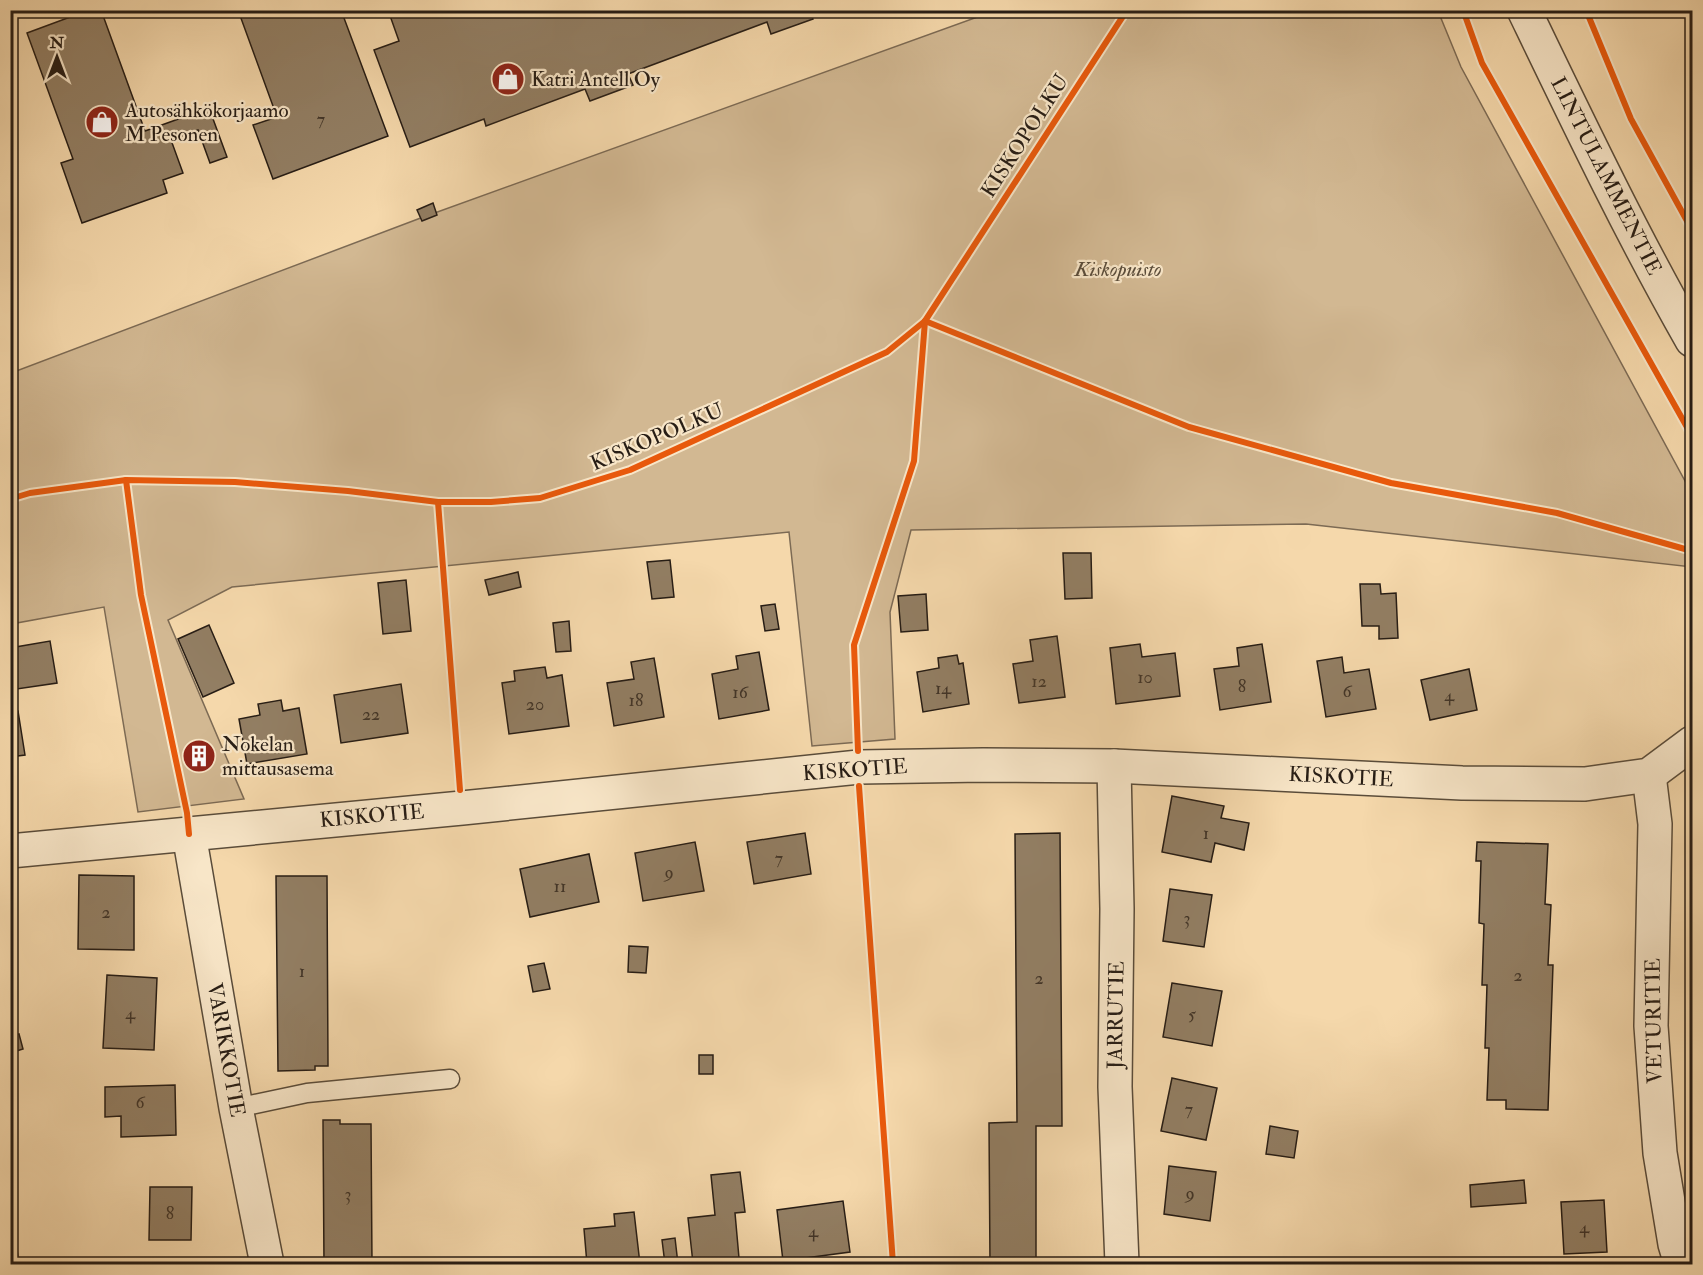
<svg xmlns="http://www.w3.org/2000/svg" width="1703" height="1275" font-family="'IM FELL Double Pica',serif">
  <rect width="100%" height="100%" fill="#f5d8ab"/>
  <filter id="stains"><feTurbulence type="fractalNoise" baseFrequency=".00333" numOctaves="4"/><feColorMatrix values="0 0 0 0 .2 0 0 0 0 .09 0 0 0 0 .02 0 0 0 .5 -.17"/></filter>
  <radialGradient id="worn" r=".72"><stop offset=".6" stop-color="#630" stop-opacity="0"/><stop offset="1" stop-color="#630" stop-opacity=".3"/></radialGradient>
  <!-- green -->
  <g fill="#d2b892" stroke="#7c6a54" stroke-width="1.5">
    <path d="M994,11h444l23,56 231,427v73l-386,-43 -395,6 -21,82 5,127 -83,7 -23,-214 -557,55 -64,33 76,179 -106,13 -34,-205 -93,17v-251l407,-154z"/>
    <path d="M11,1226l7,38h-7z"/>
  </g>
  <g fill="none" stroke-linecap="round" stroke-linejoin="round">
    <!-- stream -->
    <path stroke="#796750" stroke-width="9" d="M10,1235l6,29"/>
  </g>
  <!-- building -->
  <g fill="#927e63" stroke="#271d15" stroke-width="1.5">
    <path d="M89,10h12l44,121 64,-23 18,49 -17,6 -12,-33 -27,10 12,33 -20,7 4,13 -85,30 -21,-60 12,-4 -46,-126z"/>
    <path d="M238,10h103l47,126 -115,43 -20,-54 24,-8z"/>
    <path d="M388,10h422l3,9 -42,15 -4,-12 -139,52 5,11 -43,16 -5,-12 -99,37 -2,-7 -74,28 -36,-97 25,-9z"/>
    <path d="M433,203l4,12 -15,6 -5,-11z"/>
    <path d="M1063,553h28l1,45 -27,1z"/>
    <path d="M670,560l4,37 -22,2 -5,-37z"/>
    <path d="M518,572l3,15 -32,8 -4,-15z"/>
    <path d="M406,580l5,51 -28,3 -5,-51z"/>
    <path d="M1360,584h20l1,10 15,-1 2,45 -19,1v-13h-17z"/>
    <path d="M926,594l2,36 -27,2 -3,-36z"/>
    <path d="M775,604l4,25 -14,2 -4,-25z"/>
    <path d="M569,621l2,30 -15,1 -3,-29z"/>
    <path d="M209,625l25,58 -31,14 -25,-58z"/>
    <path d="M1057,636l8,61 -46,6 -6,-39 20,-3 -3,-21z"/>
    <path d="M50,641l7,42 -47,7v-42z"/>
    <path d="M1140,644l2,13 33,-4 5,43 -64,8 -6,-56z"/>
    <path d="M1262,644l9,58 -51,8 -6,-41 25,-3 -2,-18z"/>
    <path d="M759,652l10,58 -50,9 -7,-45 26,-5 -2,-13z"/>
    <path d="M957,655l2,9 4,-1 6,41 -46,8 -6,-40 22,-4 -1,-10z"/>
    <path d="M1342,657l2,16 25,-4 7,40 -50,8 -9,-56z"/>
    <path d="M654,658l10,59 -50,9 -7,-43 27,-4 -3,-17z"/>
    <path d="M545,667l2,11 15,-3 7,51 -60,8 -7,-51 13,-2 -1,-10z"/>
    <path d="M1469,669l8,41 -47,10 -9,-40z"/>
    <path d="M401,684l7,49 -67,10 -7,-48z"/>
    <path d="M281,700l2,11 16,-3 8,46 -60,10 -8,-45 21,-4 -2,-11z"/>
    <path d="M18,711l7,44 -15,2v-45z"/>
    <path d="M202,750l2,11 -8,1 -2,-11z"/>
    <path d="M1172,796l52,10 -3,12 28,5 -5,27 -29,-7 -4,19 -49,-10z"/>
    <path d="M805,833l6,41 -57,10 -7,-42z"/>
    <path d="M1060,833l2,293h-26v138h-46l-1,-141 28,-1 -2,-288z"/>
    <path d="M695,842l9,49 -61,10 -8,-48z"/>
    <path d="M1477,842l71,2 -3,60 6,1 -3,60h5l-5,145 -42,-1v-9h-19l2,-52h-4l2,-63h-5l2,-61 -5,-1 2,-62h-5z"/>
    <path d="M589,854l10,48 -69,15 -10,-48z"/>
    <path d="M79,875l55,1v74l-56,-1z"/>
    <path d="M276,876h51l1,190h-13v4l-37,1z"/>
    <path d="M1170,889l42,6 -8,52 -41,-6z"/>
    <path d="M629,946l19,1 -2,26 -18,-1z"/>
    <path d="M544,963l6,26 -17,3 -5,-26z"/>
    <path d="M107,975l50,3 -3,72 -51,-2z"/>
    <path d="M1172,983l50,8 -10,55 -49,-9z"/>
    <path d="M19,1034l4,15 -13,4v-17z"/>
    <rect x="699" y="1055" width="14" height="19"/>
    <path d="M1172,1078l45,10 -11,52 -45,-9z"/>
    <path d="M175,1085l1,50 -55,2v-21l-16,1v-30z"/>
    <path d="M323,1120h17v4h31l1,140h-48z"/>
    <path d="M1270,1126l28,5 -4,27 -28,-4z"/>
    <path d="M1169,1166l47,6 -6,49 -46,-7z"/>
    <path d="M740,1172l5,40 -10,1 4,45 -46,5 -5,-45 27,-3 -4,-40z"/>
    <path d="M1524,1180l2,23 -55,4 -1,-22z"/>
    <path d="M150,1187h42l-1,53h-42z"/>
    <path d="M1604,1200l3,52 -43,2 -3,-52z"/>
    <path d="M843,1201l7,51 -67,9 -6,-51z"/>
    <path d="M634,1212l6,52h-53l-3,-35 31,-3 -1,-12z"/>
    <path d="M675,1238l3,26h-13l-3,-24z"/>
  </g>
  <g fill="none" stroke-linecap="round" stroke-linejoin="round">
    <!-- service casing -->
    <g stroke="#5a4c3a" stroke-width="21">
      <path id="service" d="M236,1108l71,-15 143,-14"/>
    </g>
    <!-- minor casing -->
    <g stroke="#5a4c3a" stroke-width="36">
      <g id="minor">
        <path d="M1114,766l3,143 -2,178 7,177"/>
        <path d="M1649,775l6,49 -4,202 9,127 15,91 6,20"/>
        <path d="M189,834l47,274 31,156"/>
        <path d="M10,851l452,-43 397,-41 124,-2 131,1 348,17 123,1 64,-9 43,-32"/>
      </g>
    </g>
    <!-- tertiary casing -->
    <g stroke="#5a4c3a" stroke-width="36">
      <path id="tertiary" d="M1524,10c54,112 107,223 168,330"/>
    </g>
    <!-- service -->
    <use href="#service" stroke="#f8e6c8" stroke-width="18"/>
    <!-- minor -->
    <use href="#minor" stroke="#f8e6c8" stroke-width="33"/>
    <!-- tertiary -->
    <use href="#tertiary" stroke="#f8e6c8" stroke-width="33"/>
    <!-- cycleway casing -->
    <g stroke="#f8e6c8" stroke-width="10">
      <g id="cycleway">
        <path d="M1463,10l19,53 210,373"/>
        <path d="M1586,10l45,109 61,111"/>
        <path d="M925,321l264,106 202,56 166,30 135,38"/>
        <path d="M126,480l15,115 46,218 2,21"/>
        <path d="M10,499l20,-6 96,-13 109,2 113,9 90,11h53l49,-4 90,-28 257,-118 38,-31 202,-311"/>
        <path d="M438,502l22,288"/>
        <path d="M858,751l-4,-106 60,-184 11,-140"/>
        <path d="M859,786l34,478"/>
      </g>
    </g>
    <!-- cycleway -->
    <use href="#cycleway" stroke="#e8590c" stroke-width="6"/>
  </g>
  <!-- icons -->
  <defs>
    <g id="shop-disc" transform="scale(1.725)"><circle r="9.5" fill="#8f2418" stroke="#f8e6c8"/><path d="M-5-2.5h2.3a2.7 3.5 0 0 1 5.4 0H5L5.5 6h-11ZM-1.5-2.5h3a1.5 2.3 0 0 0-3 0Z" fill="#fff"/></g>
    <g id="building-disc" transform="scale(1.725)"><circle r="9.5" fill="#8f2418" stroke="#f8e6c8"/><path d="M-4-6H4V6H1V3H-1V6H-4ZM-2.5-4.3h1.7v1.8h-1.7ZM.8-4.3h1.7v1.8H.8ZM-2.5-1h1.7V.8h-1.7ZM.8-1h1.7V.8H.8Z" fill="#fff"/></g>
  </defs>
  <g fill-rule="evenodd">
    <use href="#shop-disc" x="508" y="79"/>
    <use href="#shop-disc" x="102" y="122"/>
    <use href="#building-disc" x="199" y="756"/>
  </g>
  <g text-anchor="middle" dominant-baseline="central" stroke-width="4.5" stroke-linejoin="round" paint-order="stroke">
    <!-- number labels -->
    <g font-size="18" fill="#423528">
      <text x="321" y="119">7</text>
      <text x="1145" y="677">10</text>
      <text x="1039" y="681">12</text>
      <text x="1242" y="686">8</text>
      <text x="943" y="688">14</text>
      <text x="1347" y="691">6</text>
      <text x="740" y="692">16</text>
      <text x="1449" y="695">4</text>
      <text x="636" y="700">18</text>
      <text x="535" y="704">20</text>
      <text x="371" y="714">22</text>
      <text x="1206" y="833">1</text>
      <text x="779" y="858">7</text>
      <text x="669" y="872">9</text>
      <text x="560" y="886">11</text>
      <text x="106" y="912">2</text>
      <text x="1187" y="918">3</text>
      <text x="302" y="971">1</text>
      <text x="1518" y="975">2</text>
      <text x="1039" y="978">2</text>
      <text x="130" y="1013">4</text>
      <text x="1192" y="1014">5</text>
      <text x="140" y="1102">6</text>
      <text x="1189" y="1109">7</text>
      <text x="1190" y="1193">9</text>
      <text x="348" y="1194">3</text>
      <text x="170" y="1213">8</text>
      <text x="1584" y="1227">4</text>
      <text x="813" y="1231">4</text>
    </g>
    <!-- poi labels -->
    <g font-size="21" fill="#271d15" stroke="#f8e6c8" text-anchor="start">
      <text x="531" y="79">Katri Antell Oy</text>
      <text x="125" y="110">Autosähkökorjaamo<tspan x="125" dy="24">M Pesonen</tspan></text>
      <text x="222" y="744">Nokelan<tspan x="222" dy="24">mittausasema</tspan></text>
    </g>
    <!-- street labels -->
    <g font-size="21" fill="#271d15" stroke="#f8e6c8">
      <text transform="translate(1025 136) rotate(-57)">KISKOPOLKU</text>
      <text transform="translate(1606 176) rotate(63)">LINTULAMMENTIE</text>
      <text transform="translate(657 437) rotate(-23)">KISKOPOLKU</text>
      <text transform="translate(855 770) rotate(-4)">KISKOTIE</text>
      <text transform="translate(1341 777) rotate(3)">KISKOTIE</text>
      <text transform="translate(372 816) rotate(-5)">KISKOTIE</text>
      <text transform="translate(1116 1015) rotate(-89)">JARRUTIE</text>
      <text transform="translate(1654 1021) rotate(-91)">VETURITIE</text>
      <text transform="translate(226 1050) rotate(80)">VARIKKOTIE</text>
    </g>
    <!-- park labels -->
    <g font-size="21" font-style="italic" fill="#5a4c3a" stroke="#f8e6c8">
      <text x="1118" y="269">Kiskopuisto</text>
    </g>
  </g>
  <!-- margin -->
  <rect width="1703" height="1275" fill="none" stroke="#f5d8ab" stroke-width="36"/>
  <rect x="12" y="12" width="1679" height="1251" fill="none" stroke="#271d15" stroke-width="3"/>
  <rect x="18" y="18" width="1667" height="1239" fill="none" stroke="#271d15" stroke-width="1.5"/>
  <!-- north arrow -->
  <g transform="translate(57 57)" stroke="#f8e6c8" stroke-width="4.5" paint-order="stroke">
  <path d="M0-4.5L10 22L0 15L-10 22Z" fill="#271d15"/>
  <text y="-9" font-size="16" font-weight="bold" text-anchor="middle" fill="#271d15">N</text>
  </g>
  <rect width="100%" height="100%" filter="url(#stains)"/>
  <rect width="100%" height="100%" fill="url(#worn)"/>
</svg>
